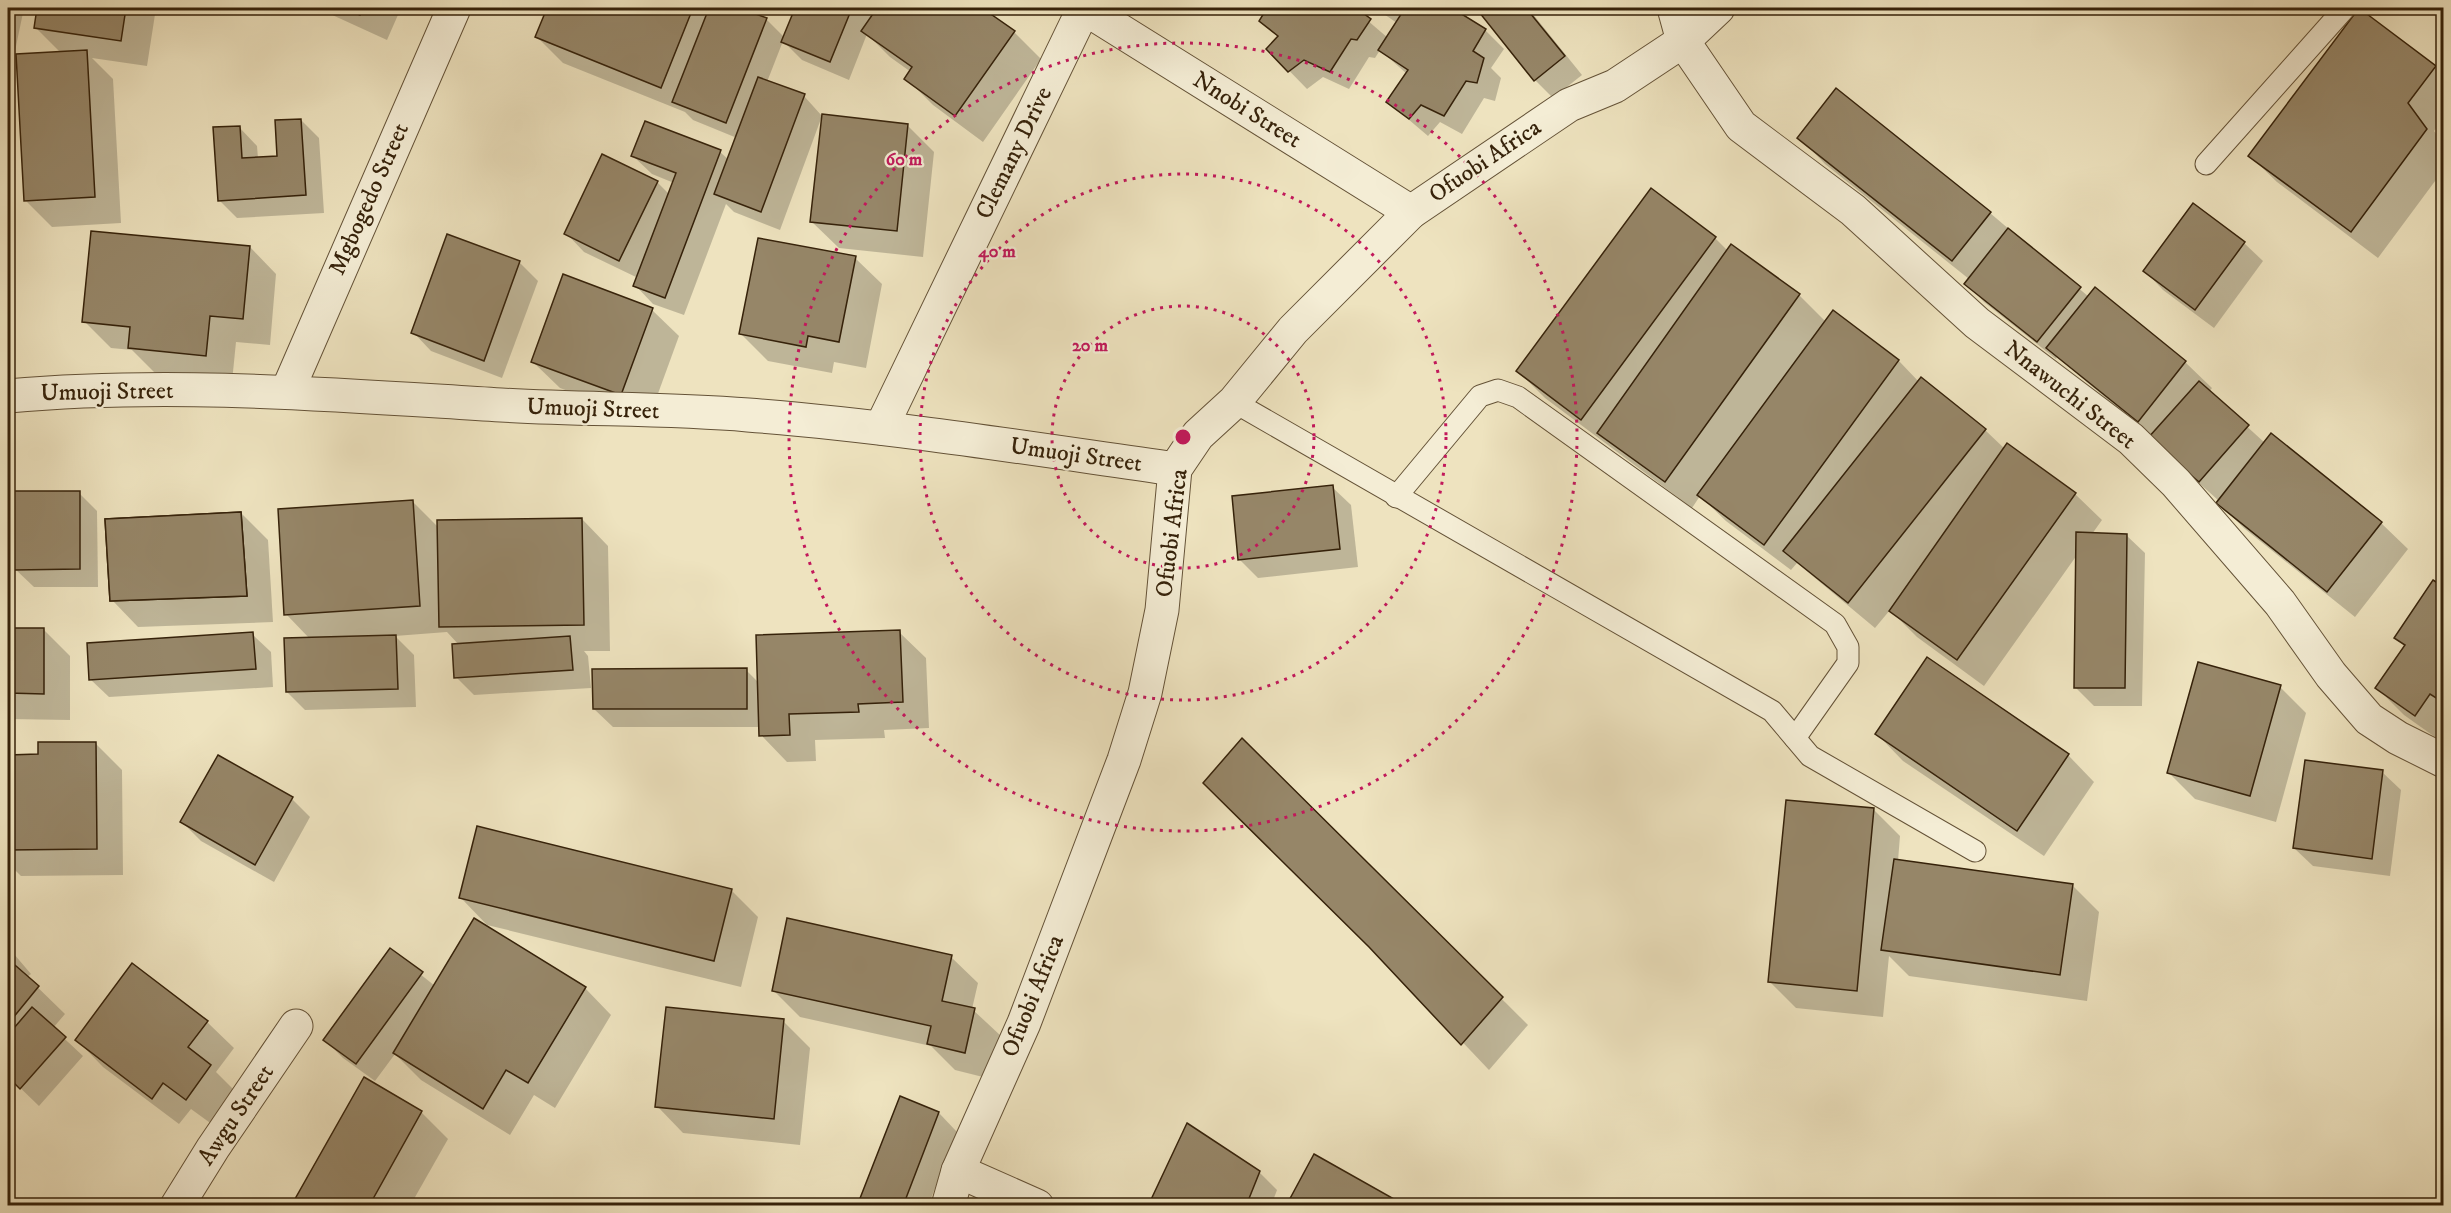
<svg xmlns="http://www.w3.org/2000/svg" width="2451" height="1213" font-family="'IM FELL DW Pica',serif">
  <rect width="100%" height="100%" fill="#eee3bf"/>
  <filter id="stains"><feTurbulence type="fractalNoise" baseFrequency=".00333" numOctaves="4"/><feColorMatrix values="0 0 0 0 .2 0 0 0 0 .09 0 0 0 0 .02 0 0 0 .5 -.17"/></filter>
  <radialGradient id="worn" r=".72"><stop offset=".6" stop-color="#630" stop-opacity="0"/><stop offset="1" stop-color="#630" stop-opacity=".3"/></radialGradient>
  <!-- shadow -->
  <g fill="#0003">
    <path d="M8,8h16l-13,62h-3z"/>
    <path d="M38,8h118l-9,58 -55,-8 21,21 8,144 -69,4 -27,-27 36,-147 -26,-26z"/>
    <path d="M317,8h84l-14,32z"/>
    <path d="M548,8h149l10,10 4,-10h24l31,11 19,19 12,-30h182l35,24 27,27 -58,83 -50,-37 -27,-27 5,-6 -21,-15 -23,-23 -18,46 -47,-20 -19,-19 -16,41 37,14 18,20 -42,114 -46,-18 -8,-8 -42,111 -31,-11 -18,-19 3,-7 -54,-26 -18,-19 91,-51 12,12 5,-11 -22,-9 -19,-18 13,-33 74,29 9,8 8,-22 -44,-18 -8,-8 -122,-49 -26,-26z"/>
    <path d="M1208,8h11l-5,5z"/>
    <path d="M1269,8h84l35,30 9,-15 -22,-15h37l7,5 3,-5h27l36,22 19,19 -13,19 10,10 -6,23 -11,-3 -22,36 -22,-12 -12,14 -40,-34 19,-28 -27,-24 -5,8 -6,-1 -20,32 -26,-12 -16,12 -39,-40 11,-11 -18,-17z"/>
    <path d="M1487,8h41l54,67 -29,23 -18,-18 -54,-68z"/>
    <path d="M2435,67l9,8v43l-10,13 10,13v25l-66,89 -101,-76 -27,-26z"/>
    <path d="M301,120l18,18 5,75 -87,5 -18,-18 20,-73 18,19 1,12 21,-1z"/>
    <path d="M907,125l27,27 -11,105 -84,-9 -27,-26z"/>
    <path d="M1799,137l191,76 99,84 6,-8 90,73 27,26 -3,4 56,51 6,-7 110,87 27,26 -53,68 -110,-88 -27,-26 1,-2 -50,-45 -18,-20 -94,-79 -1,2 -72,-57 -18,-19 3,-4 -144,-115z"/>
    <path d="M2193,205l51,38 19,18 -49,67 -51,-38 -18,-19z"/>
    <path d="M448,236l72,27 18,18 -36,97 -71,-27 -18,-19z"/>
    <path d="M1715,238l13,13 71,44 27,27 7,-10 66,49 20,21 66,48 20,19 70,45 27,26 -10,14 34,1 19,18 -3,153h-48l-19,-19 2,-132 -93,131 -67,-49 -27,-27 -15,18 -78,-65 -6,7 -65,-49 -26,-25 -8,12 -147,-110 -27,-27z"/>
    <path d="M250,247l26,27 -6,71 -34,-3 -4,40 -75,-7 -25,-25 -21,-2 -27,-27z"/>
    <path d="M855,258l27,26 -16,84 -32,-6 -2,11 -64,-12 -27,-27z"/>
    <path d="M8,268l2,2 3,86h-5z"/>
    <path d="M652,310l27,26 -31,85 -88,-33 -27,-26z"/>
    <path d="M1332,487l19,18 7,62 -100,11 -18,-18z"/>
    <path d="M79,493l18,18 1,76h-64l-19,-18z"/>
    <path d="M413,502l26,26 143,-9 26,27 2,105h-26l4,5 3,32 -117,7 -18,-18 3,-32 -12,-13 -52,4 19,19 2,52 -111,3 -18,-18 23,-53 -24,-25z"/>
    <path d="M241,513l27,27 5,82 -135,5 -26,-27z"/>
    <path d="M2444,589v150l-2,3 -38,-27 -27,-27 28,-41 -9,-10z"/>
    <path d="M8,629l36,1 26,26v64l-62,-1z"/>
    <path d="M899,632l27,26 3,70 -45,2 1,8 -70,2 1,21 -29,1 -26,-27 -1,-8h-147l-19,-18 152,-39 13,13z"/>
    <path d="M252,634l19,18 2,35 -164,10 -19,-18z"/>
    <path d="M2280,687l26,26 -30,109 -81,-23 -27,-27z"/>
    <path d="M1877,734l191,21 26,27 -50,74 -141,-95z"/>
    <path d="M1242,740l286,285 -39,45 -113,-119z"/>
    <path d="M95,743l27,27 1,105 -102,1 -13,-13v-107h31z"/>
    <path d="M2382,772l19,18 -11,86 -77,-10 -19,-18z"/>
    <path d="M292,799l18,18 -36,65 -73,-41 -19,-19z"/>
    <path d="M1874,810l26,26 -2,25 175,25 26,26 -12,89 -178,-25 -20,-20 -6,61 -87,-9 -26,-26z"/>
    <path d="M731,890l27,27 -17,70 -254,-62 -26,-27z"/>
    <path d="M8,947l23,27 -4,3 38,37 -12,14 30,28 -44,50 -30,-29 -1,5z"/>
    <path d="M390,950l45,36 150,2 26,27 -56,93 -21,-13 -24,40 -89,-55 -26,-26 -20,27 -32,-23 -18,-18z"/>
    <path d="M951,957l27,26 -6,26 29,27 -10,43 -36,-9 -24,-24 -131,-29 -27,-27z"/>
    <path d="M783,1021l27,27 -10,97 -117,-12 -26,-27z"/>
    <path d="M207,1022l27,26 -18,24 21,21 -24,32 -22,-16 -12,15 -76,-57 -26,-27z"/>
    <path d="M364,1079l57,33 27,27 -38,67h-117z"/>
    <path d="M900,1098l39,15 18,19 -29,74h-69z"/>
    <path d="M1259,1172l18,18 -6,16h-122z"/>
    <path d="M1393,1200l6,6h-111z"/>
  </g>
  <!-- building -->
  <g fill="#968668" stroke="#36220a" stroke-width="1.5">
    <path d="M37,8h89l-5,33 -87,-13z"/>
    <path d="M343,8h20l-3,7z"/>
    <path d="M547,8h146l-32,80 -126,-51z"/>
    <path d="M709,8h30l28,10 -41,105 -54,-21z"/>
    <path d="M795,8h57l-22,54 -49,-20z"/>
    <path d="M877,8h105l33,23 -60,85 -51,-37 8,-12 -51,-36z"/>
    <path d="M1267,8h89l15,11 -14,21 -6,-1 -21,33 -26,-12 -16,12 -22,-23 12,-13 -19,-15z"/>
    <path d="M1405,8l13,3 2,-3h32l34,21 -13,22 11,7 -7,25 -11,-2 -22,35 -23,-11 -12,14 -23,-17 22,-32 -30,-20z"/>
    <path d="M1485,8h41l39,48 -31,25 -55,-69z"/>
    <path d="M2359,8l77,58 -28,37 19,26 -76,103 -103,-76z"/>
    <path d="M87,50l8,147 -71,4 -8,-147z"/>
    <path d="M758,77l47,17 -44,118 -47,-18z"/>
    <path d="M1836,88l155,124 -39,49 -155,-123z"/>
    <path d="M822,114l86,10 -11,107 -87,-9z"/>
    <path d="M301,119l5,76 -88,6 -5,-74 27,-1 2,32 35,-2 -2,-36z"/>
    <path d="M645,121l76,29 -56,148 -32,-12 43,-113 -45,-17z"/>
    <path d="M602,154l56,27 -39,80 -55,-27z"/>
    <path d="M1651,188l65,49 -135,183 -65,-49z"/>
    <path d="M2193,203l52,39 -50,68 -52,-39z"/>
    <path d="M2008,228l73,59 -44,55 -73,-58z"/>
    <path d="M91,231l159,15 -7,73 -33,-3 -4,40 -78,-8 2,-21 -48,-5z"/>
    <path d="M447,234l73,27 -36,100 -73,-28z"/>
    <path d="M758,238l98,18 -17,86 -31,-6 -2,11 -67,-13z"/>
    <path d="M1731,244l69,50 -135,188 -68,-49z"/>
    <path d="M563,274l90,34 -32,87 -90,-33z"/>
    <path d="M2095,287l91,74 -48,61 -92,-74z"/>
    <path d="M1833,310l66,50 -135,185 -67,-50z"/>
    <path d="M1921,377l65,52 -138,174 -65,-52z"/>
    <path d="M2199,381l50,44 -50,57 -51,-44z"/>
    <path d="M2271,433l111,89 -55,70 -111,-89z"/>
    <path d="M2007,443l69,50 -119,167 -68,-49z"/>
    <path d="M1333,485l7,64 -102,11 -6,-64z"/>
    <path d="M13,491h67v78l-66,1z"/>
    <path d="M413,500l7,106 -136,9 -6,-106z"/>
    <path d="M241,512l6,84 -137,5 -5,-82z"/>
    <path d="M241,512l6,84 -137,5 -5,-82z"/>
    <path d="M582,518l2,107 -145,2 -2,-107z"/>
    <path d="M2076,532l51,2 -2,154h-51z"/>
    <path d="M2433,580l11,7v116l-14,-9 -15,22 -40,-28 30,-43 -11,-7z"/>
    <path d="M8,628h36v66l-36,-1z"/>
    <path d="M900,630l3,72 -45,2 1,8 -70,2 1,21 -31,1 -3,-101z"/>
    <path d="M253,632l3,37 -167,11 -2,-37z"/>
    <path d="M396,635l2,54 -112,3 -2,-54z"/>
    <path d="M570,636l3,34 -119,8 -2,-34z"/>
    <path d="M1927,657l142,97 -52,77 -142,-97z"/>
    <path d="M2198,662l83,23 -31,111 -83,-23z"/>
    <path d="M747,668v41h-154l-1,-40z"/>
    <path d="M1242,738l261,259 -42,48 -92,-98 -166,-164z"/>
    <path d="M38,742h58l1,107 -89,1v-95l30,-1z"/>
    <path d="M218,755l75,42 -38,68 -75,-43z"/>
    <path d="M2305,760l78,10 -11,89 -79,-11z"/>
    <path d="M1786,800l88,8 -17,183 -89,-9z"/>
    <path d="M477,826l255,63 -18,72 -255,-63z"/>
    <path d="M1894,859l179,25 -13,91 -179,-25z"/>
    <path d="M474,918l112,69 -58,96 -22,-13 -23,39 -90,-56z"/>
    <path d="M787,918l165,37 -10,46 33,7 -10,45 -38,-9 4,-18 -159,-35z"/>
    <path d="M390,948l33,24 -67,92 -33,-24z"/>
    <path d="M8,959l31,27 -31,38z"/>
    <path d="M132,963l76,58 -20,26 23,18 -25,35 -23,-17 -11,16 -77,-59z"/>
    <path d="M32,1007l34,30 -46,52 -12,-12v-42z"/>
    <path d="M666,1007l118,12 -10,100 -119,-12z"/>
    <path d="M364,1077l58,34 -53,95h-78z"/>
    <path d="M900,1096l39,16 -36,94h-46z"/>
    <path d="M1187,1123l73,48 -14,35h-98z"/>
    <path d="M1314,1154l80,45 -4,7h-104z"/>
  </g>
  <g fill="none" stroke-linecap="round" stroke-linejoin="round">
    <!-- lane casing -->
    <g stroke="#645237" stroke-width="23">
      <g id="lane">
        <path d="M2206,164l139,-156"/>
        <path d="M1234,402l538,309 38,45 165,95"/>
        <path d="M1396,497l84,-101 18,-6 20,7 317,227 13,23v16l-53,75"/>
      </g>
    </g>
    <!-- street casing -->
    <g stroke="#645237" stroke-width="35">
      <g id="street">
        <path d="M1084,8l327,204"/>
        <path d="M1674,8l9,33 58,85 112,84 124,113 154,116 45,44 104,120 51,72 38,44 29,19 46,23"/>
        <path d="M287,392l167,-384"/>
        <path d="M8,396c164,-15 329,-1 493,9 83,5 165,3 247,10 143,11 285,34 427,54"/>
        <path d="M881,428l203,-420"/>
        <path d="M958,1171l79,35"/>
        <path d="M177,1206l36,-58 83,-122"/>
        <path d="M948,1206l10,-35 66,-148 100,-263 21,-67 17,-83 13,-141 23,-34 36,-33 59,-72 118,-118 158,-107 46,-19 68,-45 35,-33"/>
      </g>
    </g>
    <!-- lane -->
    <use href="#lane" stroke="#f4edd5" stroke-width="21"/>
    <!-- street -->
    <use href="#street" stroke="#f4edd5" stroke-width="33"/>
  </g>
  <!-- distance rings -->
  <g fill="none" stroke="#c2185b" stroke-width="3" stroke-dasharray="3 6">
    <circle cx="1183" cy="437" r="131"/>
    <circle cx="1183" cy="437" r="263"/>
    <circle cx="1183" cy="437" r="394"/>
  </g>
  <g text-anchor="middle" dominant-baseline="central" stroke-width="4.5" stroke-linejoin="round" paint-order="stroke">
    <!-- street labels -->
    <g font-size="24" fill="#36220a" stroke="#f4edd5">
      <text transform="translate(1247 110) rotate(32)">Nnobi Street</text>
      <text transform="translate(1014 153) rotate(-64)">Clemany Drive</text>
      <text transform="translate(1485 161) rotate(-34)">Ofuobi Africa</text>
      <text transform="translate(369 199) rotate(-66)">Mgbogedo Street</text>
      <text transform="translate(107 392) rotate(-1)">Umuoji Street</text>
      <text transform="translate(2070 395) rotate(38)">Nnawuchi Street</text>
      <text transform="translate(593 409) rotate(2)">Umuoji Street</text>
      <text transform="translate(1076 455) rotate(8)">Umuoji Street</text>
      <text transform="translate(1172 533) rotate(-83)">Ofuobi Africa</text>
      <text transform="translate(1033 996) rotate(-68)">Ofuobi Africa</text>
      <text transform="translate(236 1115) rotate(-56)">Awgu Street</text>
    </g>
  </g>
  <circle cx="1183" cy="437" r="9" fill="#c2185b" stroke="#f4edd5" stroke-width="3"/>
  <g font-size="18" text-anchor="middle" font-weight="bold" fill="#c2185b" stroke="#f4edd5" stroke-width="4.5" stroke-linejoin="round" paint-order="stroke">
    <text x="904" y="165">60 m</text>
    <text x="997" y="257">40 m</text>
    <text x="1090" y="351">20 m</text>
  </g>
  <!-- margin -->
  <rect width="2451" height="1213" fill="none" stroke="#eee3bf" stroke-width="30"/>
  <rect x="9" y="9" width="2433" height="1195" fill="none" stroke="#36220a" stroke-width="3"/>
  <rect x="15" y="15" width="2421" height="1183" fill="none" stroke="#36220a" stroke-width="1.5"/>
  <rect width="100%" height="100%" filter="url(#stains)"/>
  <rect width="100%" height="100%" fill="url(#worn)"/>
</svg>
